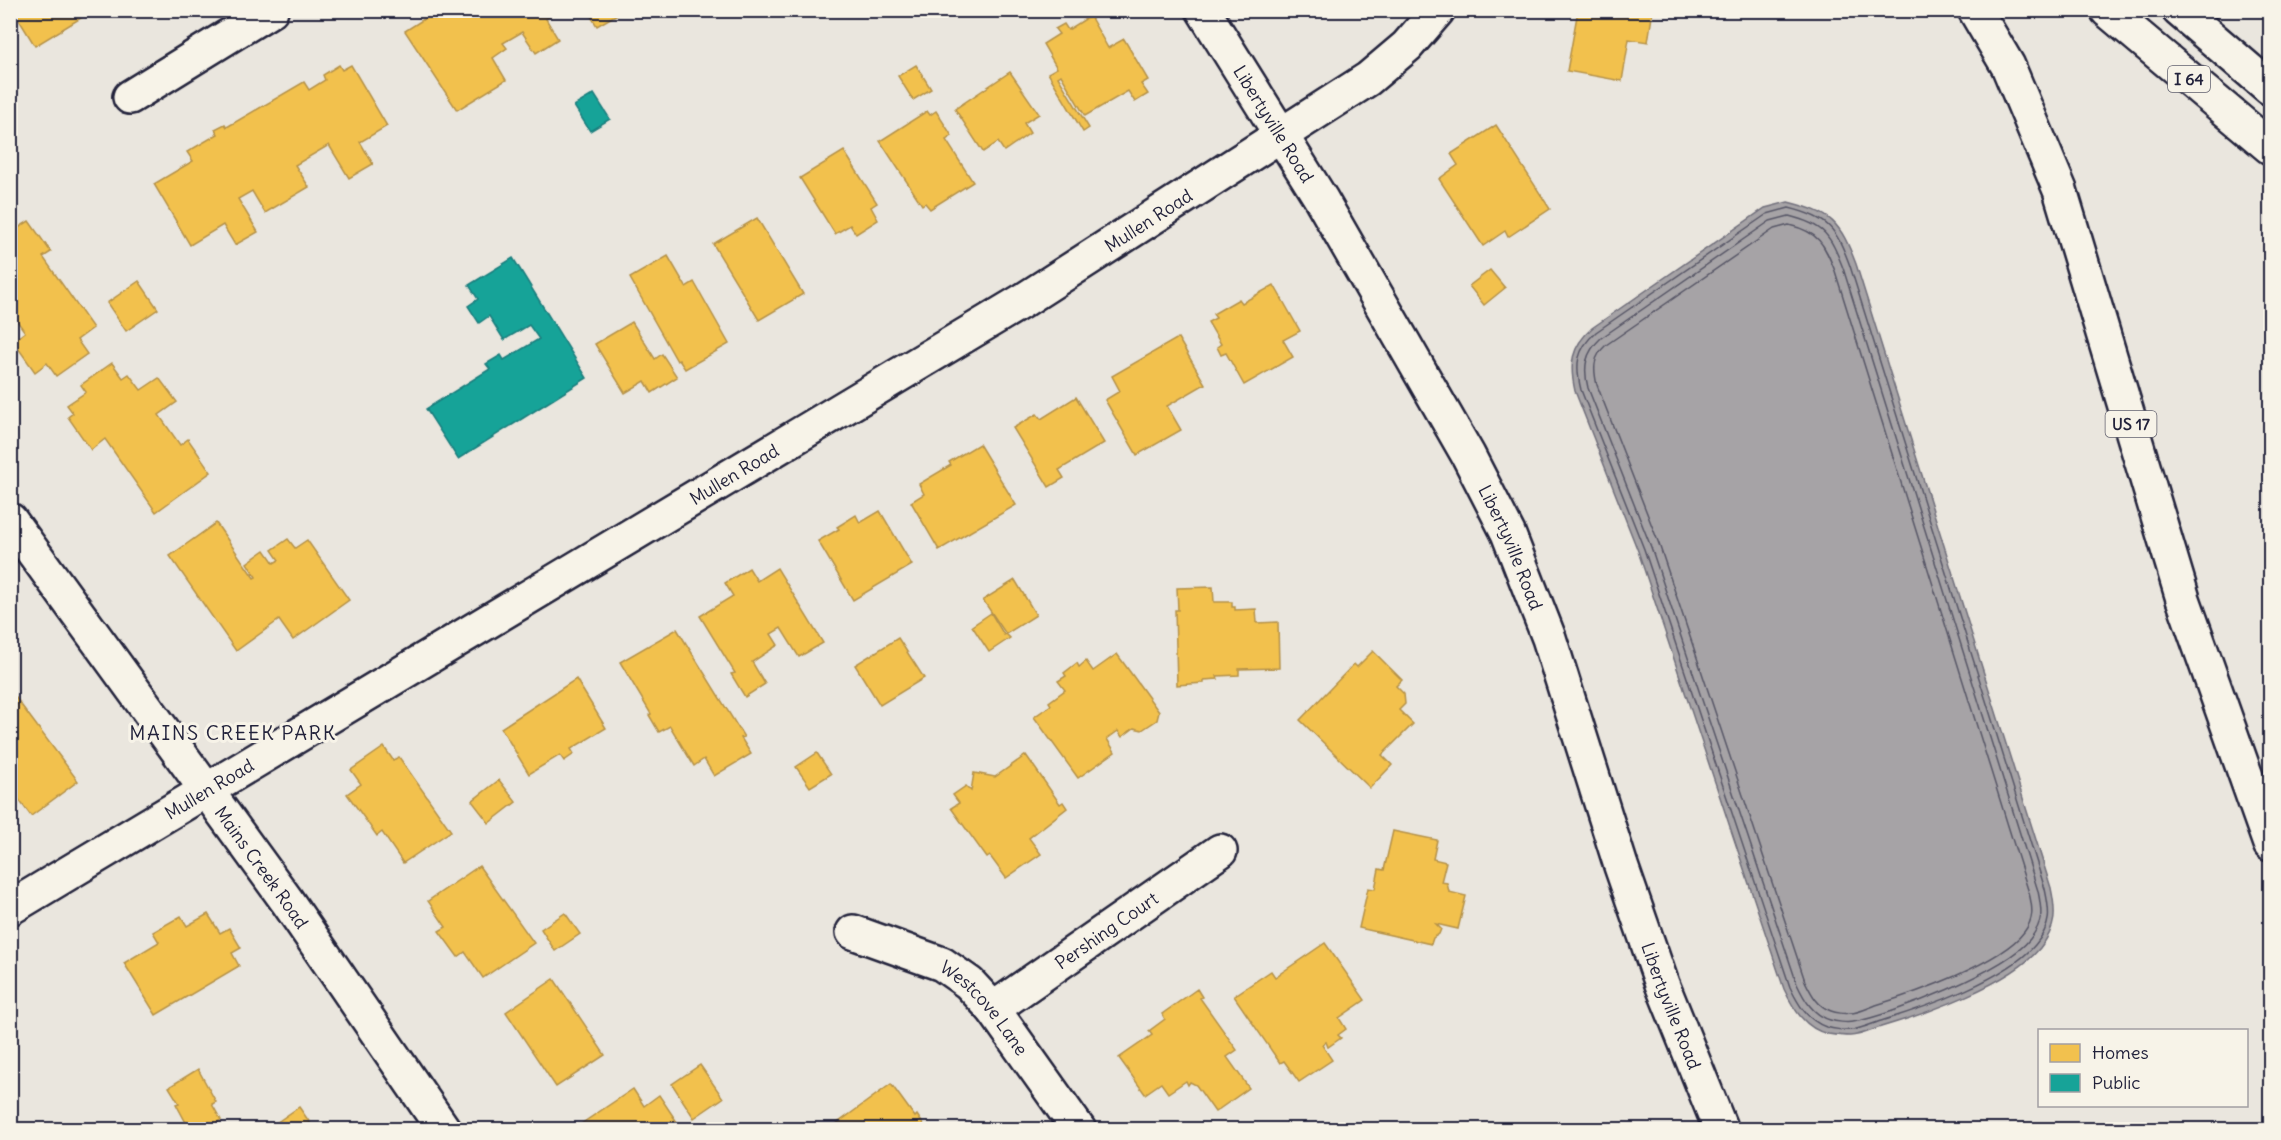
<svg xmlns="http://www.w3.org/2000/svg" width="2281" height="1140" font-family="Delius,sans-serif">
  <rect width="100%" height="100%" fill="#eae6de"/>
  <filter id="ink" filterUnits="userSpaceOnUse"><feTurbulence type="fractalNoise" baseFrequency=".0167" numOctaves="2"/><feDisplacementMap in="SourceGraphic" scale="12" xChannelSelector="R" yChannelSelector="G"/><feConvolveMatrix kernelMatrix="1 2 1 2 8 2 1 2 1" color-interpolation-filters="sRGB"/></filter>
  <g filter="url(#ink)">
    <!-- water -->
    <path fill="#a6a3a6" stroke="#716f7b" stroke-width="1.5" d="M1788,202c44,11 52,20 68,62l195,624c5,24 6,39 -11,60 -29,36 -115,66 -159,79 -9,3 -21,9 -31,9 -7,0 -15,-1 -22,-2 -23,-5 -35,-26 -44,-45l-146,-438 -63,-160c-6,-27 -4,-44 17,-63l173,-120z"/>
    <!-- homes -->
    <g fill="#f2c14e" stroke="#b49148" stroke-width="1.5">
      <path d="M13,10h81l-59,36z"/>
      <path d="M438,10h121l-13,9 12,20 -22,14 -14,-21 -19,11 4,5 -14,10 13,22 -49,30 -52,-79z"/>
      <path d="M587,10h33l1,2 -24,14z"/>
      <path d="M1578,10h75l-5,32 -19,-3 -7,42 -55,-10z"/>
      <path d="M1090,16l18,32 16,-9 24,41 -7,4 7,10 -13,8 -7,-11 -43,25 -24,-41 -3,2 31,51 -6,4 -35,-59 9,-5 -14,-24 16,-10 -4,-5 9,-5 4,6z"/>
      <path d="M339,65l3,5 9,-5 36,61 -27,16 13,22 -24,14 -20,-33 -34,20 14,22 -44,26 -13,-22 -14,8 20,33 -23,13 -12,-20 -33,20 -36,-61 39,-23 -6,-9 31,-18 -3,-5 10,-5 2,3 77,-45 5,8 16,-10 -2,-5z"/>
      <path d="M916,65l15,24 -18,11 -15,-24z"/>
      <path d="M1010,72l29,42 -15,9 6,10 -26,18 -6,-9 -15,10 -28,-43z"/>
      <path d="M927,111l3,4 6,-4 16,25 -6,4 27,42 -43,27 -5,-6 -3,2 -42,-64z"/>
      <path d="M1496,125l54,84 -42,28 -3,-6 -22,15 -44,-67 19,-14 -7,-11z"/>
      <path d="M844,151l33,52 -6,4 7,13 -22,14 -6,-9 -15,9 -35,-56z"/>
      <path d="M757,218l46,76 -44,26 -46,-76z"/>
      <path d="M29,221l22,31 -8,5 50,71 -16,12 10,14 -31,22 -9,-13 -12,9 -22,-31 12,-9 -15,-21v-78z"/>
      <path d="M668,256l18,31 8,-5 35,62 -44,25 -6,-9 -2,1 -47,-83z"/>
      <path d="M1490,270l15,18 -21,17 -15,-19z"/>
      <path d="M139,281l19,28 -32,22 -19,-28z"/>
      <path d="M1274,285l26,46 -17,9 10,17 -49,28 -18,-32 -5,2 -4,-8 4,-3 -13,-22 8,-4 -3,-4 26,-15 3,4z"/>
      <path d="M632,322l23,37 7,-5 15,23 -25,16 -7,-12 -20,12 -30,-49z"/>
      <path d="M1178,338l27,46 -38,22 14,24 -44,25 -32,-55 15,-9 -8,-15z"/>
      <path d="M112,363l11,15 6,-4 12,16 18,-12 18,24 -18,13 21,30 8,-6 23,33 -55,40 -51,-73 -14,11 -23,-33 5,-4 -6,-8 19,-13 -5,-7z"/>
      <path d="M1076,397l28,46 -45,27 5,8 -15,9 -36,-59 24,-14 4,5z"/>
      <path d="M979,444l37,61 -77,45 -28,-48 13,-8 -5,-10 32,-19 -2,-3z"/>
      <path d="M880,511l32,54 -59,35 -35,-59 21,-12 -2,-2 19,-12 4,8z"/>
      <path d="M216,523l38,55 2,-1 -9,-14 18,-13 9,13 5,-3 -7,-10 16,-11 7,9 12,-8 42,60 -56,40 -14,-20 -43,31 -66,-95z"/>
      <path d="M749,568l8,13 20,-13 46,75 -24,14 -18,-29 -10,6 7,11 -26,17 13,22 -20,13 -14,-23 4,-1 -35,-57 33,-20 -8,-13z"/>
      <path d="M1015,580l21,35 -30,19 -23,-34z"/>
      <path d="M1213,587l1,15h18v5h3v3l21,-1 1,14 21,-1 1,46 -40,1v6l-22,1 1,3 -14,1v3l-27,2 -2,-75h3l-1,-22z"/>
      <path d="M991,613l13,22 2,-1 4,4 -21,14 -17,-26z"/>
      <path d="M677,629l67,108 -3,1 10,16 -37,22 -10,-17 -10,7 -24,-40 -11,6 -10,-17 2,-1 -31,-52z"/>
      <path d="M898,638l26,40 -44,27 -25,-40z"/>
      <path d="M1373,651l29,29 -6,6 8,8 1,10 -6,6 14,14 -31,31 10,10 -22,23 -70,-68 54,-56 3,3z"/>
      <path d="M1117,654l42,58 -2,8 -15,10 -8,-2 -12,9 -4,-6 -11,8 8,13 -37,26 -44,-61 17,-12 -2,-3 16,-12 -7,-9 8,-5 -2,-3 13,-10 2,4 7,-6 7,10z"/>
      <path d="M576,679l30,49 -35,21 3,5 -10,7 -4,-6 -31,19 -28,-46z"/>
      <path d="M10,690l68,91 -47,35 -21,-28z"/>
      <path d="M384,747l9,13 6,-3 52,74 -48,32 -21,-31 -5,4 -30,-42 14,-10 -10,-14z"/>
      <path d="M817,753l14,21 -21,13 -14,-20z"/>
      <path d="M1026,755l34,49 3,-2 4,6 -38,30 12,16 -35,24 -16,-22 -3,2 -36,-50 8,-5 -6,-8 13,-9 5,5 3,-18 21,4z"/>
      <path d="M499,780l17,22 -27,21 -17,-22z"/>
      <path d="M1393,831l44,9 -4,19 13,3 -5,20 6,1 2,9 17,4 -8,33 -22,-5 5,5 -2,5 -6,4 -2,6 -72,-16 9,-40 7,1 4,-20 5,1z"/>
      <path d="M479,866l55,77 -51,35 -18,-26 -7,5 -19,-26 7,-4 -18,-26z"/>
      <path d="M565,913l15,21 -25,17 -14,-22z"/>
      <path d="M208,914l12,19 9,-5 12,20 -9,5 7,13 -83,49 -32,-52 35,-21 -6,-10 28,-16 6,10z"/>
      <path d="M1325,943l40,57 -26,18 7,11 -8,6 3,3 -13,9 -2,-5 -4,3 10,15 -33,22 -15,-21 -4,2 -46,-67 37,-25 4,6z"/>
      <path d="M554,979l51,76 -49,32 -50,-75z"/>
      <path d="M1197,989l5,8 -2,1 37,52 -10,7 22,31 -34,24 -19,-27 -6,-3 -2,3 -2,-4 -18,12 -7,-10 -16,11 -26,-36 33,-23 -3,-4 16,-12 -3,-5z"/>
      <path d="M700,1065l23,33 -29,20 -22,-34z"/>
      <path d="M198,1069l18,33 -4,2 9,16 -16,10h-15l-14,-26 3,-1 -10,-16z"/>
      <path d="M891,1084l24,33 2,-2 10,15h-99z"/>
      <path d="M633,1089l11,17 15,-11 22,33 -2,2h-94l-4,-6z"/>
      <path d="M299,1107l16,23h-49z"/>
    </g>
    <!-- public -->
    <g fill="#17a398" stroke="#1a7c7c" stroke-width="1.5">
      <path d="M594,94l16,25 -20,12 -16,-25z"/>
      <path d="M513,258l74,120 -129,81 -32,-50 64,-40 -4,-5 15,-9 3,5 35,-21 -10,-14 -25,15 -15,-24 -10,7 -11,-17 10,-7 -9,-14z"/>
    </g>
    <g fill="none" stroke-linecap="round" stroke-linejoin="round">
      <!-- shore -->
      <g stroke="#575666" stroke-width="1.5">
        <path d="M1789,208c40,10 47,20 61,58l195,623c5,23 7,36 -10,56 -29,34 -108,62 -151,75 -10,3 -21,8 -31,10 -7,1 -20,-1 -27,-3 -19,-7 -28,-23 -36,-40l-146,-438 -63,-159c-6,-25 -5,-40 15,-58l171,-118z"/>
        <path d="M1789,216c36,9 41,19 54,52l195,623c4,20 6,30 -8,48 -24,31 -137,76 -177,83 -6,1 -17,0 -23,-2 -17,-5 -26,-21 -33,-36l-146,-437 -63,-159c-5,-21 -3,-35 13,-50l169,-117z"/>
        <path d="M1789,225c30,7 35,19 46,46l194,622c4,16 5,26 -5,39 -23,31 -111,62 -148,73 -8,3 -18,8 -26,8 -5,1 -14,0 -19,-2 -14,-5 -20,-18 -26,-30l-146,-437 -62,-159c-4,-17 -4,-28 9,-40l168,-116z"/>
      </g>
      <!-- minor casing -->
      <g stroke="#22223b" stroke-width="38">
        <g id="minor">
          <path id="s1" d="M1203,10l118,189 147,256 40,78 41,105 72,228 41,118 59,146"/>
          <path d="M130,97l141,-87"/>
          <path id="s2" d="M10,520l277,381 157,229"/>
          <path id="s3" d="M10,908l1014,-608 344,-221 39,-33 31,-36"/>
          <path id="s4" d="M853,932l89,32 27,19 24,26 86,121"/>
          <path id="s5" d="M993,1009l227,-158"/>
        </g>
      </g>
      <!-- highway casing -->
      <g stroke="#22223b" stroke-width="38">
        <g id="highway">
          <path d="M1975,10l33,56 52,124 123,409 87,245"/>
          <path d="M2107,10l163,137"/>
          <path d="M2179,10l91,78"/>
        </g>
      </g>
      <!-- minor -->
      <use href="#minor" stroke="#f7f3e8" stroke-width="33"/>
      <!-- highway -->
      <use href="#highway" stroke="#f7f3e8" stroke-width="33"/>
    </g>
  </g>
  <g text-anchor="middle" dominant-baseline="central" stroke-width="6" stroke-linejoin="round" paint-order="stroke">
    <!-- shield labels -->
    <g fill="#f7f3e8" stroke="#62616f" stroke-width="1.5">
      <rect x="2168" y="66" width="42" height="26" rx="4.5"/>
      <rect x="2105.5" y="411" width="51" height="26" rx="4.5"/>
    </g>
    <g font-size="16" font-weight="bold" fill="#22223b">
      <text x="2189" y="79">I 64</text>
      <text x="2131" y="424">US 17</text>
    </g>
    <!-- street labels -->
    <g font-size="18" fill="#22223b" stroke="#f7f3e8">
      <text stroke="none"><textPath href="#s1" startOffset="134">Libertyville Road</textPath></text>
      <text stroke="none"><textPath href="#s3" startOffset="1330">Mullen Road</textPath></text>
      <text stroke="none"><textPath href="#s3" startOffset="844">Mullen Road</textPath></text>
      <text stroke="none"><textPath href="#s1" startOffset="620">Libertyville Road</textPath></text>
      <text stroke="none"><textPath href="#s3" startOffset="232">Mullen Road</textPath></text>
      <text stroke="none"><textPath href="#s2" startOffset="429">Mains Creek Road</textPath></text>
      <text stroke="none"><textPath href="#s5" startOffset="138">Pershing Court</textPath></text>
      <text stroke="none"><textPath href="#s1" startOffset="1106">Libertyville Road</textPath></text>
      <text stroke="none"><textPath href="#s4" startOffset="156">Westcove Lane</textPath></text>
    </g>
    <!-- neighbourhood labels -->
    <g font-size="20" letter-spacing="1.5" fill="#22223b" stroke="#f7f3e8">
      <text x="233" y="732">MAINS CREEK PARK</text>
    </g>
  </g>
  <!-- margin -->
  <rect width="2281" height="1140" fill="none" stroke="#f7f3e8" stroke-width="36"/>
  <rect x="18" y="18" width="2245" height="1104" fill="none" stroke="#22223b" stroke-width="2" filter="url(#ink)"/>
  <!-- legend -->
  <rect x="2038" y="1029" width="210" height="78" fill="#f7f3e8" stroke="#a29fa3" stroke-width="1.5"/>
  <rect x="2050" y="1044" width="30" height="18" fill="#f2c14e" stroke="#a29fa3" stroke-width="1.5"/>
  <text x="2092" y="1059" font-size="18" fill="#22223b">Homes</text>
  <rect x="2050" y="1074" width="30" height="18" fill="#17a398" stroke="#a29fa3" stroke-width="1.5"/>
  <text x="2092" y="1089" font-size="18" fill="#22223b">Public</text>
</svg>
